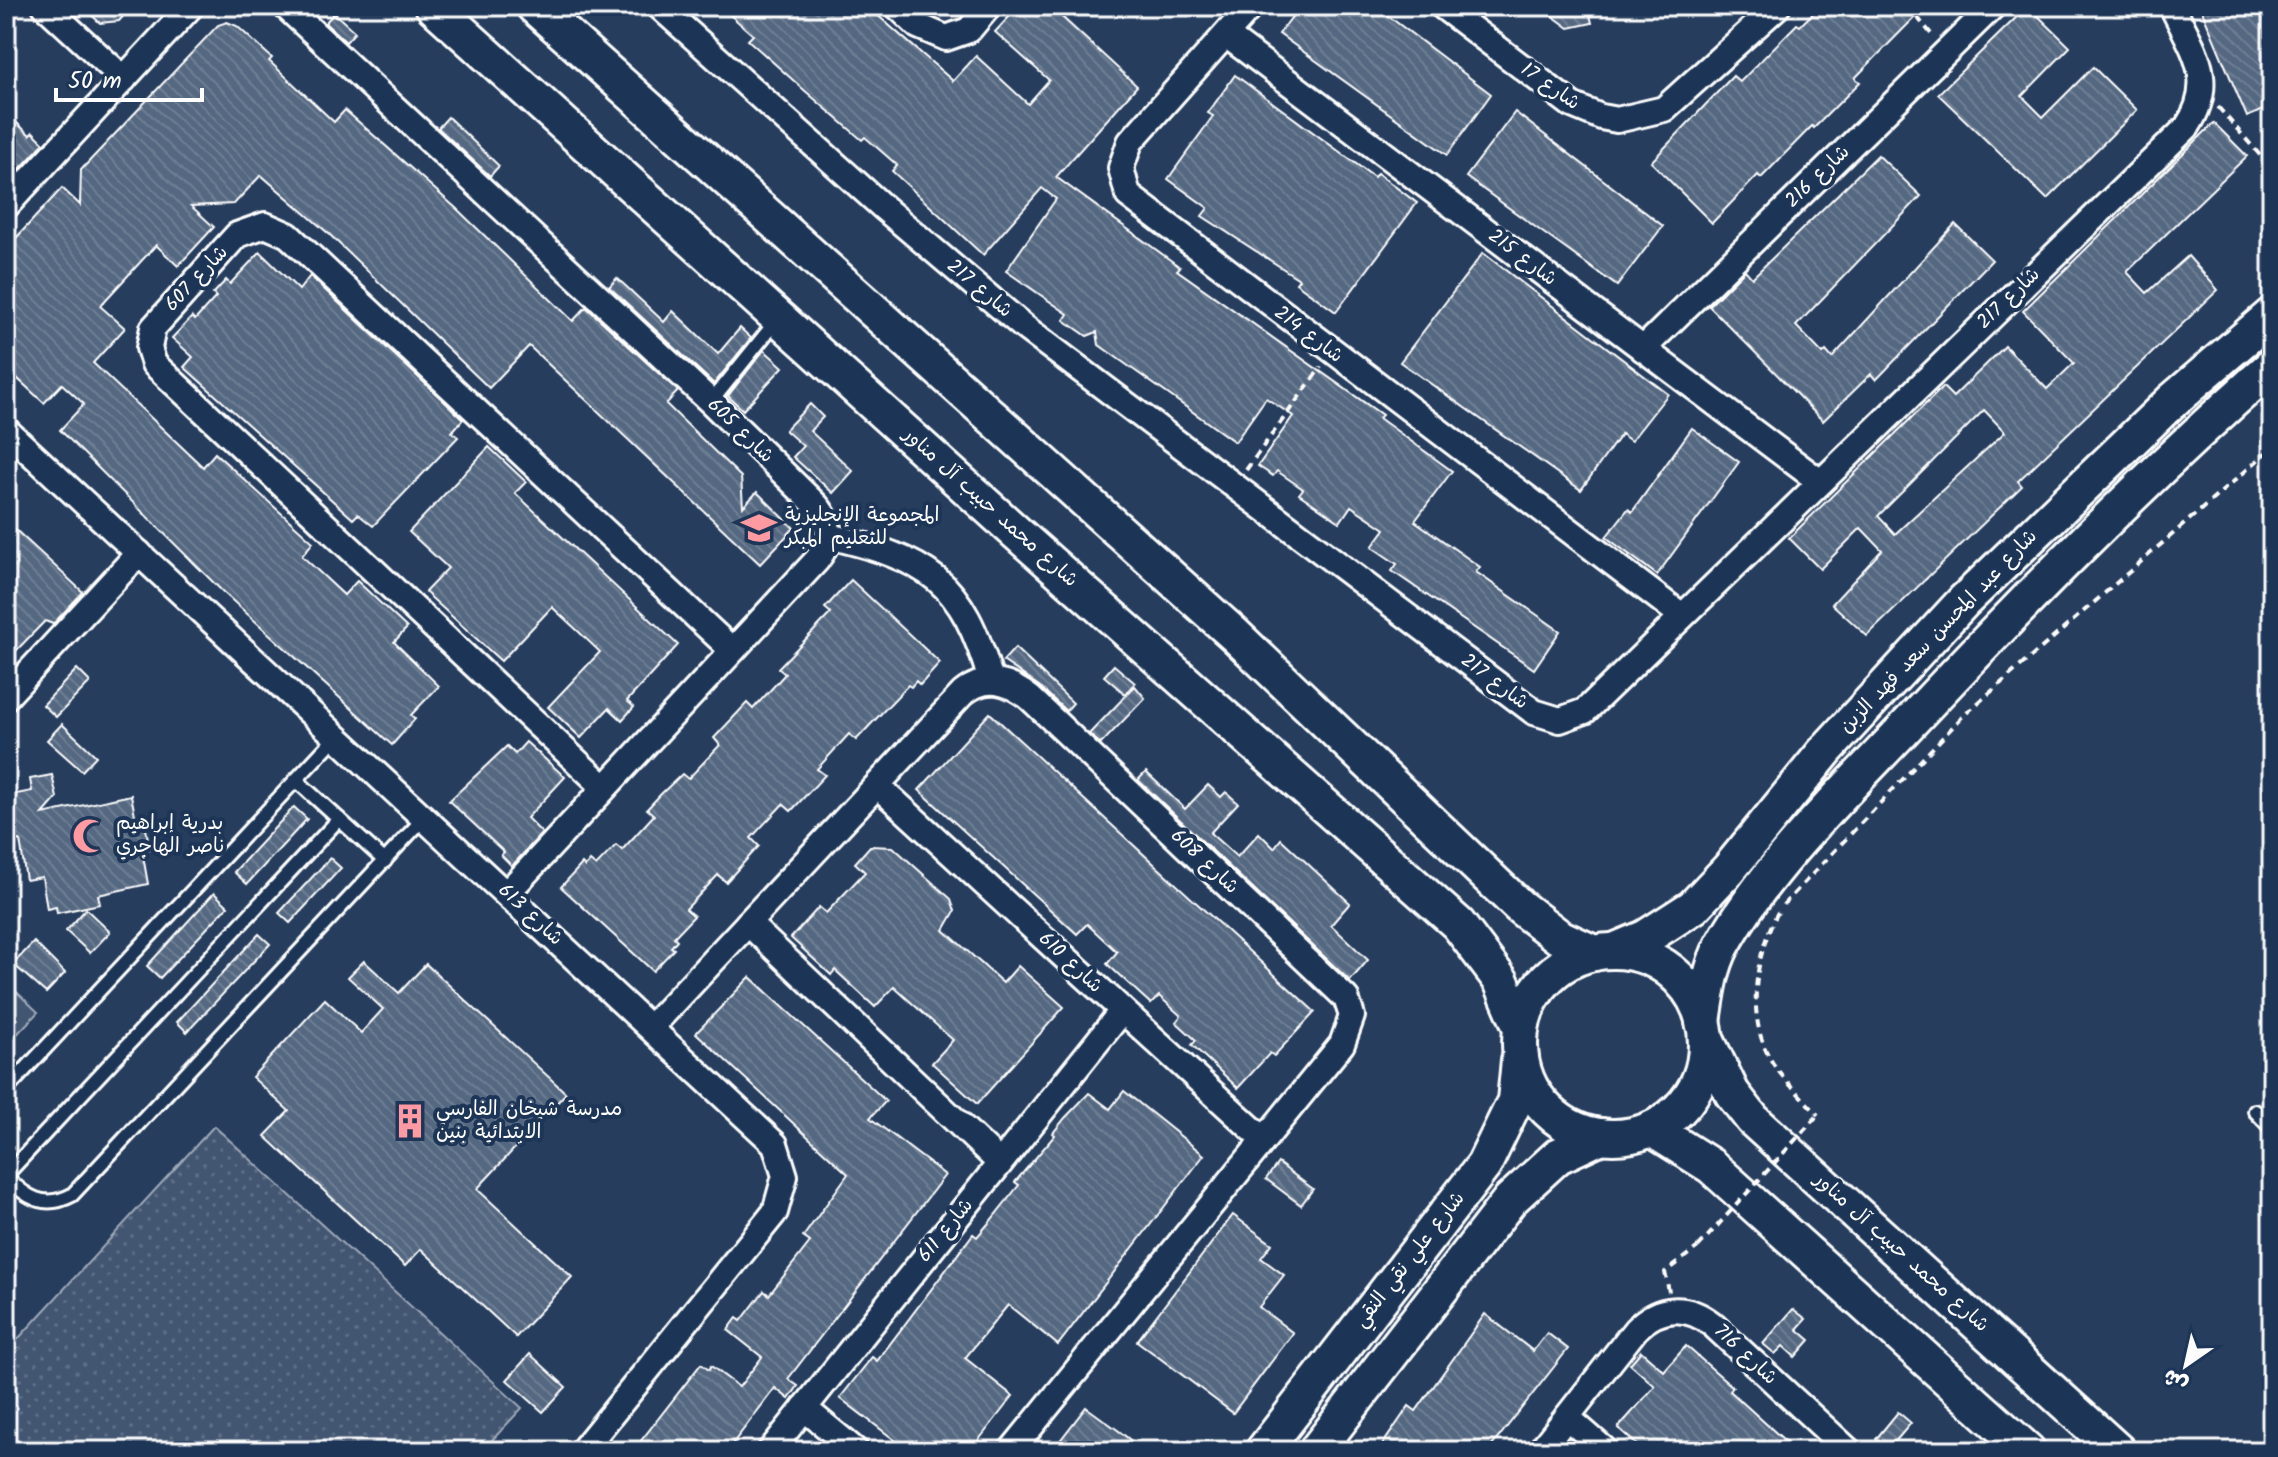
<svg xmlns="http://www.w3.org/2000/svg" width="2278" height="1457" font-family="Kalam,'Playpen Sans Arabic',sans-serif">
  <defs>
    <pattern id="grass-dots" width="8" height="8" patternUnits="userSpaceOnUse" patternTransform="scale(2)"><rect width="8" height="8" fill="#425672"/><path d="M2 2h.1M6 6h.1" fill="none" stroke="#5e6f87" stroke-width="1.8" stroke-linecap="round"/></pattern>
    <pattern id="building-back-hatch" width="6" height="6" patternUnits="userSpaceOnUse" patternTransform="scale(2)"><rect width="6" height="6" fill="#556781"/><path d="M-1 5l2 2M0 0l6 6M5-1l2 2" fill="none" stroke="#6e7e94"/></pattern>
  </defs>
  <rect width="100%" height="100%" fill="#263d5e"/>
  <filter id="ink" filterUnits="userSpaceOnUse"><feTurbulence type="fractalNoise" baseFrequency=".0125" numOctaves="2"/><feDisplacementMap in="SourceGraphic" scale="16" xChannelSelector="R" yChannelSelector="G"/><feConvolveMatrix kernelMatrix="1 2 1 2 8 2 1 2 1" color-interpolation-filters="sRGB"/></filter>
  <g filter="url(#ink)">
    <!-- grass -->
    <path fill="url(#grass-dots)" stroke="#a0aab8" stroke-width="2" d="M214,1126l308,282 -40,43h-476v-99z"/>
    <!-- park -->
    <path fill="#425672" stroke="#a0aab8" stroke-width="2" d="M6,982l32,30 -32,34z"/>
    <!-- building -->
    <g fill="url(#building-back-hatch)" stroke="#fff" stroke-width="2" fill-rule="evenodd">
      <path d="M82,6h50l-13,15 -19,2z"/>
      <path d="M720,6h147l86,75 23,-25 52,48 21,-24 -54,-48 24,-26h31l87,80 -81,91 124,90 -3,3 205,145 -3,3 73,53 -37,50 65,46 -4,5 84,59 -26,38 -142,-98 5,-7 -25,-17 13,-18 -34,-23 -11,16 -41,-28 4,-5 -26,-18 -4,5 -15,-10 35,-50 -27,-18 -31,44 -136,-97 -2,-13 -10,4 -23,-16 4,-6 -62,-43 50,-72 -14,-11 -59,67 -91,-84 5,-6 -32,-28 -3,3 -59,-51 -55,-49 5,-5z"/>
      <path d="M1300,6h75l116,88 -44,61 -168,-121z"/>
      <path d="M1539,6h49l4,17 -23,5z"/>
      <path d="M1820,6h106l-71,72 5,4 -46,46 -2,-2 -51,52 -3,-3 -46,48 -61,-61 82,-86 7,6 57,-58 3,2z"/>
      <path d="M2028,6l42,41 -48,49 21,21 50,-50 44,43 -90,89 -109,-105z"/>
      <path d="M2200,6h72v100l-25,11z"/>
      <path d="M334,13l21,19 -9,10 -21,-19z"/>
      <path d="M227,22l10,4 35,32 -3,3 65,61 11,-12 112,99 116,112 13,-14 92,84 -12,13 75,73 2,30 14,-15 37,36 -34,36 -231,-218 -40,42 -160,-154 -68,-59 -27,29 -43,2 23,21 -36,39 -22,-21 -56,61 25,22 -32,35 110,104 12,-14 98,89 -11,14 42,39 13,-14 50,47 -13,14 45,44 -28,29 4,4 -23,26 -169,-153 -163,-162 24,-26 -22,-20 -18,19 -38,-35v-119l56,-61 18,17 1,-35 137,-145z"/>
      <path d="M1235,75l139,102 3,-4 40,30 -81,109 -40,-29 3,-4 -97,-63 6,-8 -40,-29 45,-63 -5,-3z"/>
      <path d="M1515,112l148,114 -46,60 -151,-109z"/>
      <path d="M6,113l24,22 3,-3 11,11 -38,41z"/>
      <path d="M448,117l51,49 -9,10 -52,-48z"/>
      <path d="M2214,123l33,33 -120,116 20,21 41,-37 30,34 -200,191 4,5 -155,150 -35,-32 50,-54 -21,-22 -41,41 -31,-31 154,-151 10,10 52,-51 42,43 27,-26 -51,-52zM1984,410l21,22 -110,102 -17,-18z"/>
      <path d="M1878,155l43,41 -125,130 27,28 3,-3 6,7 123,-134 37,36 -116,120 -5,-6 -48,47 -114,-115 36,-36 7,8z"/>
      <path d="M260,252l39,38 11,-14 153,143 -11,13 6,5 -85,89 -15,-12 -5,5 -169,-152 9,-10 -21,-19 20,-21 3,3 21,-23 -3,-3 13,-14 4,4z"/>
      <path d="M1483,253l185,141 -37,47 -10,-7 -40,56 -181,-128z"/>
      <path d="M617,278l47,44 9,-11 45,43 22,-26 11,10 -37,46 -105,-97z"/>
      <path d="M764,350l19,17 -40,43 -15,-14z"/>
      <path d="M810,404l13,13 -13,14 43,40 -20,22 -40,-36 10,-11 -18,-16z"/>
      <path d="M1692,428l47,34 -82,113 -51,-38 22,-28 4,3z"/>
      <path d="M489,447l37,35 -11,11 163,152 -51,56 7,6 -12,13 -13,-12 -28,30 -33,-31 52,-55 -22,-21 -26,-24 -51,54 -76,-69 23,-24 -39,-36z"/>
      <path d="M6,521l77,71 -30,32 -8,-3 -39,40z"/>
      <path d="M851,580l89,83 -20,22 -4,-4 -5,6 -3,-2 -52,55 -7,-6 -32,35 8,6 -15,16 -19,20 -8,-7 -32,34 8,8 -33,36 -8,-7 -32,34 8,7 -20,21 3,3 -6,7 3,2 -21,22 -92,-84 21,-23 3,3 5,-6 6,5 20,-21 6,5 32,-35 -7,-6 14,-15 21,-20 6,5 32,-34 -6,-7 33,-35 6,6 32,-35 -7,-6 53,-55 -6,-5z"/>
      <path d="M1015,648l58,55 -7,8 -27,-25 -36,-25z"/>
      <path d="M1114,665l21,18 -10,11 -21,-18z"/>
      <path d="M77,669l13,13 -34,35 -13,-12z"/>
      <path d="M1135,686l10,12 -44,46 -12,-10z"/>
      <path d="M990,713l325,299 -41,44 -4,-3 -32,35 -46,-43 4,-5 -20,-18 5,-6 -22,-20 -8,8 -44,-40 10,-12 -30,-28 -10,10 -158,-144z"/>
      <path d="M62,724l34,32 -14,15 -35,-31z"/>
      <path d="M526,742l39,35 -38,41 15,15 -30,33 -11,-11 3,-3 -55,-51 58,-55 8,8z"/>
      <path d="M1146,772l39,37 23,-24 13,12 5,-5 12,11 -28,30 27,24 22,-24 15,15 7,-9 69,64 -19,22 37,35 -18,21 -212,-201z"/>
      <path d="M52,775l5,23 -14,16 88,-19 6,30 8,-1 5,25 -8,1 6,34 -50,11 2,9 -43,9 -1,-6 -9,2 -5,-32 -16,3 -6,-40 -14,3v-47l26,-5 -2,-12z"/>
      <path d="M294,807l13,12 -60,65 -13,-12z"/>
      <path d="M870,846l23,1 58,52 4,12 -11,19 59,53 15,-17 46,41 -87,97 -45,-41 21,-23 -59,-53 -19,20 -40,-37 -4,5 -40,-37 28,-31 7,6 39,-41 -10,-9z"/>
      <path d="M330,858l11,10 -51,55 -11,-10z"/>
      <path d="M214,893l14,13 -68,72 -13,-12z"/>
      <path d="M86,909l24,23 -20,21 -24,-22z"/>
      <path d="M259,934l11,10 -83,88 -10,-10z"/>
      <path d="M34,942l31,31 -19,20 -33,-29z"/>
      <path d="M364,961l35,32 27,-29 140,129 -89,96 95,88 -56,60 -95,-88 -16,17 -140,-130 24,-25 -37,-34 73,-78 36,34 22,-24 -35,-32z"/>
      <path d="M750,977l136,124 -16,17 75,57 -157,204 10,7 -9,13 -14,-11 -48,63h-94l68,-87 8,6 2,-4 28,21 23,-30 -34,-27 9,-12 4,3 23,-30 5,4 41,-53 -7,-5 45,-63 -152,-141z"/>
      <path d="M1124,1091l80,64 -146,190 -50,-40 -43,53 48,38 -35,45 12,10h-81l-69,-53 32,-41 5,4 96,-127 4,3 11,-13 31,-39 -4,-3 40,-47 -2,-2 12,-15 24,-25 21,16z"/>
      <path d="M1278,1163l35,26 -12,16 -35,-26z"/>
      <path d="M1233,1215l39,29 -11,14 23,17 -25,32 34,26 -60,80 -96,-72z"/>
      <path d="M1793,1309l13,10 -9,10 13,11 -15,17 -12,-11 -8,8 -12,-10z"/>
      <path d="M1485,1314l48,37 14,-18 21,16 -80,102h-37l-14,-10 -7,10h-52l31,-45 7,5z"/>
      <path d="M1686,1346l47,41 -3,4 66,60h-152l-26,-23 37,-42 -25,-22 11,-13 23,20z"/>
      <path d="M530,1354l36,33 -23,25 -36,-32z"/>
      <path d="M1086,1407l33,24 25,20h-92z"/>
      <path d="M1898,1412l13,11 -23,27 -12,-11z"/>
    </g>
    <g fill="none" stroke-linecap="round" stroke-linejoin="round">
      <!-- lane casing -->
      <g stroke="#fff" stroke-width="18">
        <g id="lane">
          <path d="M711,402l66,-82"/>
          <path d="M296,780l89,81"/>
          <path d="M6,1090l331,-354"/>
          <path d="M2255,1111l17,18"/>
          <path d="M6,1175l333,-356"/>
          <path d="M6,1177c20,20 38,33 66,18l353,-378"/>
        </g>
      </g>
      <!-- street casing -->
      <g stroke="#fff" stroke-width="30">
        <g id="street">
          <path d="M45,6l79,73"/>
          <path d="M285,6l426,396 105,103c16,18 16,36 1,55l-310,333"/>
          <path d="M659,6l225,202 140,119 510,385 26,8 25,-9 602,-584c31,-47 6,-77 -15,-121"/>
          <path d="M897,6l21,20 28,12 23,-8 20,-24"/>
          <path d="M1251,6l-121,136 -9,26 7,27 553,420"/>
          <path d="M1442,6l130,99 29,12 16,3 47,-11 114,-103"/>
          <path d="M1226,35l593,446"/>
          <path d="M6,206l185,-200"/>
          <path d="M1643,349l350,-343"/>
          <path d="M6,430l769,714 10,32 -10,36 -193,239"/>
          <path d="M829,536c100,24 133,43 162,145"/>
          <path d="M6,697l133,-144"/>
          <path d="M878,786l385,353"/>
          <path d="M604,787l-450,-423 -5,-16 4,-20 84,-93 28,-10 23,10 443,414"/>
          <path d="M748,923l252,240"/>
          <path d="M651,1027l312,-334c23,-19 45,-12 67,5l316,300 6,18 -10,28 -331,407"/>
          <path d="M804,1408l52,43"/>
          <path d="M1567,1417l39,34"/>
          <path d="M770,1451l352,-440"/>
          <path d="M1540,1451l96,-122c23,-23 50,-25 76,-5l137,127"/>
        </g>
      </g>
      <!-- secondary casing -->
      <g stroke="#fff" stroke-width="40">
        <g id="secondary">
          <path d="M433,6l586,529 439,389 43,57 20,47"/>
          <path d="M534,6l701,629 285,272 39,30 35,16"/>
          <circle cx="1613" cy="1044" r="93"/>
          <path d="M1614,951l31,-13 48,-31 36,-38 97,-119 138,-149 208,-200 100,-86"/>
          <path d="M1703,1022c4,-27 7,-53 19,-76 41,-75 120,-152 179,-214 119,-127 240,-251 371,-366"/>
          <path d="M1706,1039l26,54 21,27 365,331"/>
          <path d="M1652,1129l59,37 317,285"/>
          <path d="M1263,1451l221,-286 31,-64 4,-41"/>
          <path d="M1316,1451l194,-251 48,-44 43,-20"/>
        </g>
      </g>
      <!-- path -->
      <g stroke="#fff" stroke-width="4" stroke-dasharray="8 6" stroke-linecap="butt">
        <path d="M1908,6l24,29"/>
        <path d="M2218,107l54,62"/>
        <path d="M1246,470l75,-103"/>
        <path d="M1783,905l180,-189 309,-268"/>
        <path d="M1778,912c-24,44 -34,112 -2,156 12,16 28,31 42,47"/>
        <path d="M1669,1292l-4,-20 33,-25"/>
      </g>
      <!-- lane -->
      <use href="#lane" stroke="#1d3557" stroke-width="12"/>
      <!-- street -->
      <use href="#street" stroke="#1d3557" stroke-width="24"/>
      <!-- secondary -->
      <use href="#secondary" stroke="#1d3557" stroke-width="34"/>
      <!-- path-bridge -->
      <path stroke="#fff" stroke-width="4" stroke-dasharray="8 6" stroke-linecap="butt" d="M1698,1247l120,-132"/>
    </g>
  </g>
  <!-- icons -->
  <defs>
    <g id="school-bare" transform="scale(2.76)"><path d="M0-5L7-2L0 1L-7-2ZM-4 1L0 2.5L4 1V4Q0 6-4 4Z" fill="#ff9aa2" stroke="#1d3557" stroke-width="2.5" paint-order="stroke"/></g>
    <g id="mosque-bare" transform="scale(2.76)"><path d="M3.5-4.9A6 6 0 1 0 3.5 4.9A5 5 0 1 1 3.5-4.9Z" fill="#ff9aa2" stroke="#1d3557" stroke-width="2.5" paint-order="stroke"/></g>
    <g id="building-bare" transform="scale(2.76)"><path d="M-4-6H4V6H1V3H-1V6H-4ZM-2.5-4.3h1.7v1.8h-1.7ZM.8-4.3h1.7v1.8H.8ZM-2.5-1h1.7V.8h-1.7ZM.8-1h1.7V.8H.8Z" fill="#ff9aa2" stroke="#1d3557" stroke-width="2.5" paint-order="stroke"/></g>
  </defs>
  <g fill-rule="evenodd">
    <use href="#school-bare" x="759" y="528"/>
    <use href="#mosque-bare" x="90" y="836"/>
    <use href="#building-bare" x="410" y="1121"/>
  </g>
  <g text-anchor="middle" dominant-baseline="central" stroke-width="8" stroke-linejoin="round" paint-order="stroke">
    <!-- street labels -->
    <g font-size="20" fill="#fff" stroke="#1d3557">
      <text transform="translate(1550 87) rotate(35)">شارع 17</text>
      <text transform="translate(1818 177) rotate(-44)">شارع 216</text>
      <text transform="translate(1522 258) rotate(37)">شارع 215</text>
      <text transform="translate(197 279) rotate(-47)">شارع 607</text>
      <text transform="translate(979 289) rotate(40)">شارع 217</text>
      <text transform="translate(2009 299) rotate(-44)">شارع 217</text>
      <text transform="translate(1308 335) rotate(37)">شارع 214</text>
      <text transform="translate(740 431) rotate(44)">شارع 605</text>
      <text transform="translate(990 508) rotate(42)">شارع محمد حبيب آل مناور</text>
      <text transform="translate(1939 632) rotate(-46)">شارع عبد المحسن سعد فهد الزبن</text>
      <text transform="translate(1494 682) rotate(37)">شارع 217</text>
      <text transform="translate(1204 862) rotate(43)">شارع 608</text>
      <text transform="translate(530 915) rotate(43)">شارع 613</text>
      <text transform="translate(1070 963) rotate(43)">شارع 610</text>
      <text transform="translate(946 1231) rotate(-51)">شارع 611</text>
      <text transform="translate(1901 1253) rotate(42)">شارع محمد حبيب آل مناور</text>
      <text transform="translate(1410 1260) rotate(-52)">شارع علي نقي النقي</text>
      <text transform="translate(1745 1355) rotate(43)">شارع 716</text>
    </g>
    <!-- poi labels -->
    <g font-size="20" fill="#fff" stroke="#1d3557" text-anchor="start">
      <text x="785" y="516">المجموعة الإنجليزية<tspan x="785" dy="23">للتعليم المبكر</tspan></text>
      <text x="116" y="824">بدرية إبراهيم<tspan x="116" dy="23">ناصر الهاجري</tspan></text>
      <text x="436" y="1110">مدرسة شيخان الفارسي<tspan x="436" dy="23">الابتدائية بنين</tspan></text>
    </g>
  </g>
  <!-- margin -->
  <rect width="2278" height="1457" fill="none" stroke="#1d3557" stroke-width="32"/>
  <rect x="16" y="16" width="2246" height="1425" fill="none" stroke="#fff" stroke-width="3" filter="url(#ink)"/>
  <!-- north arrow -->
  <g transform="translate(2186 1365) rotate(214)" stroke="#1d3557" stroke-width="6" paint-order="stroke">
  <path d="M0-6L14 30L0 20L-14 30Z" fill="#ffffff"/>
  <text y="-12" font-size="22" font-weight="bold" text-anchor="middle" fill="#ffffff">ش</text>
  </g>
  <!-- scale -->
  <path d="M56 88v12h146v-12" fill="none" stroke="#ffffff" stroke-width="4"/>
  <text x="68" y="88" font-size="24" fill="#ffffff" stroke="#1d3557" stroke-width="6" paint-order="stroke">50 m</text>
</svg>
